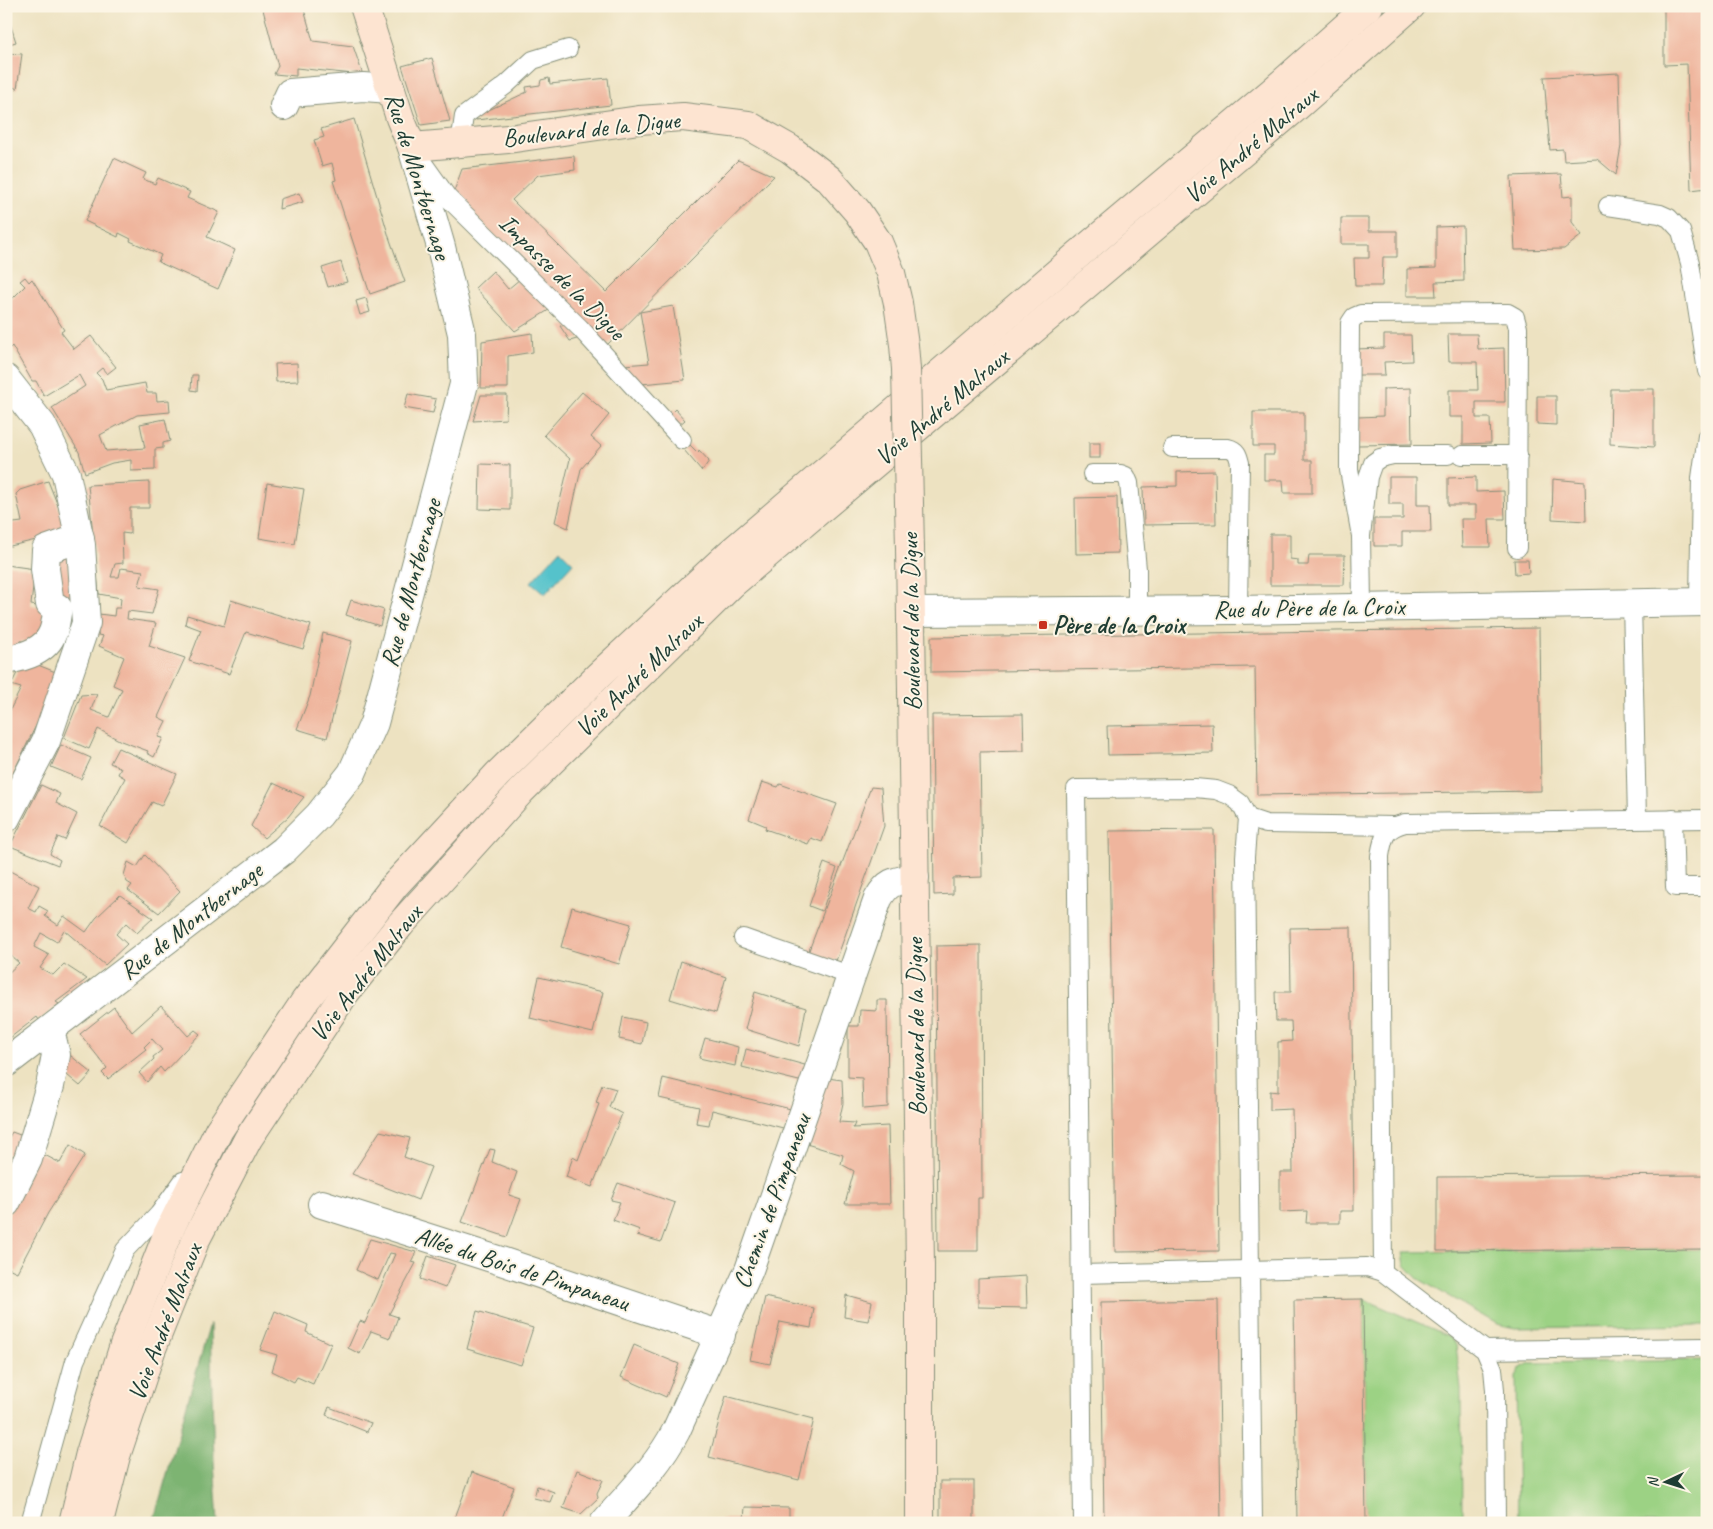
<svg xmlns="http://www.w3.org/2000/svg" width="1713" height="1529" font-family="Caveat,sans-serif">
  <rect width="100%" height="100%" fill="#fcf5e5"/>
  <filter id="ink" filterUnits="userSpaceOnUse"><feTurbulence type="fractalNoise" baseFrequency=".02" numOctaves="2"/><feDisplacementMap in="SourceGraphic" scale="10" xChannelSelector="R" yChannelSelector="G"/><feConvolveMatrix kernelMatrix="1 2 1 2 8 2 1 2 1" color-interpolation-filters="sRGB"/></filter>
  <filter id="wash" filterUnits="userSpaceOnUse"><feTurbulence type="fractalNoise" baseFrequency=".0096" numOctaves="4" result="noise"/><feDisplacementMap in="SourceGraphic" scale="20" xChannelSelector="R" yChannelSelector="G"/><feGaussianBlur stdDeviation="1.12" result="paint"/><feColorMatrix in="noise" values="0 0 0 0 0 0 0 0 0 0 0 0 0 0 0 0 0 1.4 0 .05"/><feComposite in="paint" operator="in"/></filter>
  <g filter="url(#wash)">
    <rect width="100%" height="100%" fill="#ede2c1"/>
    <!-- green -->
    <g fill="#9cd284" stroke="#5e885c">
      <path d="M1707,1249v76l-192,3 -18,-4 -80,-46 -12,-13 -2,-13z"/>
      <path d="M1363,1299l86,37 7,9 5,44 1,134h-96z"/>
      <path d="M1707,1360v163h-189l-2,-147 5,-8 9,-5z"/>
    </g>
    <!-- forest -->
    <path fill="#7db472" stroke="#4e7853" d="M210,1324l4,138 4,61h-65z"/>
    <!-- water -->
    <path fill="#55c2cb" stroke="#3a8080" d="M560,550l13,13 -28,31 -14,-12z"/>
    <g id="blocks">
      <!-- building -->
      <g fill="#efb59d">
        <path d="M262,6h41l10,35 40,5 10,29 -67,-7v8l-22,-2 4,-8z"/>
        <path d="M1664,6h43v182l-16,2 -4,-126 -23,1z"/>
        <path d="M6,11l10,31 -10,3z"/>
        <path d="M6,53l16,1 -5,35 -7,-4 -3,11z"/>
        <path d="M432,58l18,63 -29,4 -19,-59z"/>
        <path d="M1619,73l2,73 -5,29 -19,-16 -33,2 -1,-12 -13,1 -6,-73z"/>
        <path d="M549,78l1,6 58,-6 3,27 -135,15v-4l51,-24 -1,-5 14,-2 1,-5z"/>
        <path d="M354,119l35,118 16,45 -35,12 -37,-113 3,-1 -4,-17 -10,3 -8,-26 10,-3 -3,-8z"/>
        <path d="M574,156l1,14 -37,5 -26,25 94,92 132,-132 36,16 -169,171 -152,-153 9,-25z"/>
        <path d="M114,158l32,15 -3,6 12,5 3,-6 32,14 -3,6 32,14 -12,25 28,13 -17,39 -60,-27 3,-7 -31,-14 1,-2 -12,-6 -1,4 -33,-16z"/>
        <path d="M1561,174l2,23 9,-1v26l10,13 -18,14 -49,1 -4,-74z"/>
        <path d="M299,193l4,9 -24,7 1,-10z"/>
        <path d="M1341,218h28v13h28v26h-14l-1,29h-27l-1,-28h15v-14h-28z"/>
        <path d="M1463,226l1,55 -29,1 1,14h-29v-27l29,-1v-41z"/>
        <path d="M341,262l6,20 -19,5 -6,-19z"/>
        <path d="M493,271l15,18 12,-10 32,29 -37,23 -40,-43z"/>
        <path d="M25,277l4,5 3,-3 32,51 -3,2 13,17 17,-13 25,31 -9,7 -5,-6 -6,5 6,6 4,11 39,-7 2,10h9l1,8 12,-1 1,12 -33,3 -37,20 6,16 39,-3 -5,-24 25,-5 5,22 -7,2v5l-8,1v21l-24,1v-11l-19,3 -27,10 -6,-21 -27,-44 33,-22 -6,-11 -35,21 -8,-15h-4l-20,-35 -2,2 -4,-4v-44l4,-3 2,2 13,-13 -5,-5z"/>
        <path d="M366,298l4,14 -10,3 -4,-14z"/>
        <path d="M673,306l12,74 -44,4 -18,-19 26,-2 -9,-51z"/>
        <path d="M568,325l12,13 -10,3 -10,-15z"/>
        <path d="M532,333l1,19 -25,4v32h-27l1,-47z"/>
        <path d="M1448,334h29l1,15 26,-1 1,54h-29v16h14l1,25 -28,1v-27h-14v-27h29l-1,-28h-28z"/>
        <path d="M1384,335h27l1,26 -28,1 1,13h-29l-1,-26 29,-1z"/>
        <path d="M297,363l1,18 -22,1 -1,-18z"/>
        <path d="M192,375h6l-1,16 -6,-1z"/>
        <path d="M1411,388l1,56 -54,1v-28l25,-1v-27z"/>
        <path d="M1611,389h43v58l-44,-3z"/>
        <path d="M582,392l27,23 -18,22 10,9 -20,23 -13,59 -13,-6 15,-63 -26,-24z"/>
        <path d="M408,394l28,5 -3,14 -29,-5z"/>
        <path d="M481,395h26l-1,24 -33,2z"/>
        <path d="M1537,396h19v29l-19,-1z"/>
        <path d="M675,409l10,11 -7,6 -9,-11z"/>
        <path d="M1253,412h51v48h8v33h-28l-1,-13h-19v-25h10v-9h-21z"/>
        <rect x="1089" y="443" width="11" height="15"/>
        <path d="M690,445l8,8 1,-3 10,11 -7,10 -18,-21z"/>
        <path d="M480,464l30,1v45l-31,-1z"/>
        <path d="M1215,471l1,53 -72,1 -1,-38 34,-1v-14z"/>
        <path d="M1389,477h28v28h13l1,27h-29v14h-28v-27h29v-15h-14z"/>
        <path d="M1476,477v15l28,-1 1,28h-16l1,28h-28l-1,-28h15v-14h-28v-27z"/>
        <path d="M1553,479l32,3 1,39 -34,-2z"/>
        <path d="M48,481l14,35 4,21 -24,6 -6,-3 -30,7v-23l16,-2 -6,-28 4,-4z"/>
        <path d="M149,482v26h-19v26l-8,-1 1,30 -8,1 -4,13h8l2,-9 22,3 -4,15 20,3 -7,25 -24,-3 -1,8 29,4 -7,23 36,12 -27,59 8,4 -8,16 5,1 -9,19 -7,-4 1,-2 -27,-10 -23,-12 -9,20 -25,-11 17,-43 16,-1 -6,16 18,7 13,-28 -9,-4 11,-28 -25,-11 4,-10 -5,-1 1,-21 15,2 1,-8h5l1,-10 -22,-4 -11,-109z"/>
        <path d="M267,483l37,6 -9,55 -36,-6z"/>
        <path d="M1117,497l1,56 -42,1 -1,-56z"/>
        <path d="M1270,534h20v25l8,1v5h10l1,-10h36l-1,30h-74z"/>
        <path d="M68,553l3,44 -2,38 -12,-3 -7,-75z"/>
        <path d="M1514,560h14l1,13 -14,1z"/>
        <path d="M6,565l29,4 -4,36 24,4 -15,35 -19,-3v12l-15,3v-29l3,-6 -3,-1z"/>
        <path d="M231,600l80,25 -8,24 -57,-17 -17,42 -40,-13 12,-31 -16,-6 2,-9 37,11z"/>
        <path d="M351,600l33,10 -4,16 -34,-11z"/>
        <path d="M1539,628l2,163 -284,4 -2,-128 -324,5v-35z"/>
        <path d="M323,633l29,8 -25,97 -30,-9 13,-33z"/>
        <path d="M22,663h11l25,10 -17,42 -28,58 3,1 -10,16v-74h1l14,-28 -10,-3z"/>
        <path d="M1023,714l1,37 -44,1 2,125 -29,1v16l-19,1 -2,-180z"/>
        <path d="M1212,724l1,29 -105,2 -1,-29z"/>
        <path d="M61,745l30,13 -10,21 -30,-12z"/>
        <path d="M118,748l59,26 -16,32 -9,-4 -24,41 -28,-17 25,-48 -7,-4 3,-6 -11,-5z"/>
        <path d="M762,782l16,5 2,-3 57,20 -15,38 -11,-4 -3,6 -43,-15 1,-3 -17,-7z"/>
        <path d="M273,783l31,14 -16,20 -24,21 -13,-12z"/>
        <path d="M41,785l19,9 -4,9 21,11 -12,26 -7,-3 -8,17 10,6 -2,5 -48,-19z"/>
        <path d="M871,787l10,1 3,38 -48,135 -28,-8z"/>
        <path d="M1214,830l5,421 -104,1 -6,-421z"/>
        <path d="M145,855l35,36 -21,22 -31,-23 4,-5 -5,-3 -3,-7 4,-13 9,5z"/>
        <path d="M824,863l13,5 -15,43 -13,-5z"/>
        <path d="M6,869l33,17 -11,22 8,4 3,-6 9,5 -3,5 13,9 6,-9 22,16 10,-14 24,-23 33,23 -16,15 -11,-10 -10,11 11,10 -22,21 -41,-35 -7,12 -16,-9 -7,14 15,8 -9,13 13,7 11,-11 23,15 -31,23 3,2 -20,16 -2,-3 -31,24v-66l13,-12 -8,-7h-5z"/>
        <path d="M572,907l59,17 -12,40 -58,-17z"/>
        <path d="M1351,927l3,284h-14v12h-34l1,-12 -27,1v-40h13l-1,-63 -22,1v-19l8,1v-50l14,-1 -1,-20h-15l-1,-29h16l-1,-64z"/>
        <path d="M981,945l1,253h-4v53h-40l-2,-305z"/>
        <path d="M681,961l45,16 -10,36 -46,-14z"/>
        <path d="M539,977l64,15 -10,41 -63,-15z"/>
        <path d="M755,992l51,16 -7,38 -54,-17z"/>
        <path d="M877,1000h10l1,107 -25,2 -1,-31 -14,-1v-51h11l1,-16 17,1z"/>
        <path d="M161,1006l27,30 7,-6 5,4 -36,38 -4,-5 -13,15 -8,-9 15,-14 -1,-2 9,-7 -10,-11 -8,8 2,2 -38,30 -6,-6 5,-5 -27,-34 34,-27 18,25z"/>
        <path d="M623,1017l23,5 -4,22 -23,-5z"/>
        <path d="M705,1038l33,9 -3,19 -36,-8z"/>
        <path d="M746,1049l66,18 -5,16 -65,-16z"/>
        <path d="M65,1051l27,22 -12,13 -19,-16z"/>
        <path d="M663,1078l136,33 -8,19 -79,-20 -3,15 -13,-2 3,-16 -40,-9z"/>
        <path d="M827,1078l15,2 1,23 -4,19 16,1 -2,5 35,-2 2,78h-45l9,-33 -13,-7 2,-9 -40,-12z"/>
        <path d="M602,1085l14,4 -7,18 13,7 -30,73 -26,-10 7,-20 5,3 21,-56 -3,-1z"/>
        <path d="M380,1131l30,7 -6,19 27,10 -13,33 -66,-26z"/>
        <path d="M12,1132l16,6 -9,21 -13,-6v-11z"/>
        <path d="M70,1145l15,10 -37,58 -31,59 -11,-5v-49l12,-22 19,-45 23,12z"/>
        <path d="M490,1149l5,1 -3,12 25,10 -8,23 12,4 -14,38 -45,-15z"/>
        <path d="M1707,1175v74l-270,2v-74z"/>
        <path d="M618,1183l57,20 -14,39 -24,-7 3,-5 -27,-10 7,-18 -9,-2z"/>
        <path d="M370,1239l46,13 -5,10 5,1 -27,51 9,3 -8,21 -19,-7 -11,23 -12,-6 12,-27 5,2 30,-69 -5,-1 -12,27 -22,-10z"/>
        <path d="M428,1256l27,9 -10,23 -25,-9z"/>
        <path d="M1026,1276l1,32 -49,-1v-28z"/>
        <path d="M846,1295l26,7 -4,19 -24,-4z"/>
        <path d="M765,1297l49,11 -3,20 -31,-6 -10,42 -20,-4z"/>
        <path d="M1363,1299l3,224h-69l-3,-223z"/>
        <path d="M1218,1300l3,223h-117l-3,-221z"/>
        <path d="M275,1311l33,14 -2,7 25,12 -18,40 -16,-7 -3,5 -22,-11 5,-16 -17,-5z"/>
        <path d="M477,1311l56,17 -12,37 -54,-16z"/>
        <path d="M634,1345l45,19 -13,33 -45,-20z"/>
        <path d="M726,1396l88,23 -15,61 -90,-23z"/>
        <path d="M329,1407l42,16 -4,9 -41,-17z"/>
        <path d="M577,1470l26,10 -6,13 1,5 -17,16 -18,-6z"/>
        <path d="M472,1472l42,15 -14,36h-47z"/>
        <rect x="940" y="1481" width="34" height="42"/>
        <path d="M537,1486l17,6 -4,10 -16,-4z"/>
        <path d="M745,1507l44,1v10h21v5h-90v-4h24z"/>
      </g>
    </g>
  </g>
  <g filter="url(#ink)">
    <use href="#blocks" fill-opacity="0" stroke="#86907a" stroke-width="1"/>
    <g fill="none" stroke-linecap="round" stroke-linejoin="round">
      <!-- lane casing -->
      <g stroke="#86907a" stroke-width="20">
        <g id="lane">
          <path d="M460,144l4,-28 42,-31 27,-25 35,-11"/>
          <path d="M423,163l25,35 132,130 102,112"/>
          <path d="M1608,206l52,8 9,4 12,13 9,32 17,108"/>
          <path d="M1172,448h56c9,2 10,7 12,15l-2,147"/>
          <path d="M1462,455h56"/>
          <path d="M1092,474h29l5,2 3,7 8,86v40"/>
          <path d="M1361,536l-12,-66v-14l1,-133 4,-6 7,-3 147,-1 7,4 3,11 -1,220"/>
          <path d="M1699,602l2,-124 6,-42"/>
          <path d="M1632,603l5,216"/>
          <path d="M1362,607l-1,-71 7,-59 5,-14 7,-5 13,-3h55"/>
          <path d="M1248,818l-3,39 8,666"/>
          <path d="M1673,819l2,68h32"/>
          <path d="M743,938l109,38"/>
          <path d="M1383,1272l-3,-416c3,-19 5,-28 25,-33l302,-4"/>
          <path d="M1081,1274l286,-7 16,5 102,78 8,19 2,21 1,133"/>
          <path d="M1485,1350l222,-3"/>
          <path d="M30,1523l45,-162 50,-111 34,-36 24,-33"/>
          <path d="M1083,1523l-7,-734 119,-1 21,2 13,5 11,8 8,15 18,6 129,2"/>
        </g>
      </g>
      <!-- street casing -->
      <g stroke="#86907a" stroke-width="30">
        <g id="street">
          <path d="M284,106l6,-13 73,-6 28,2"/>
          <path d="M6,379l36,46 24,49 15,71 5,78 -40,118 -40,77"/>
          <path d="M911,612l327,-2 469,-8"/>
          <path d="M6,660c19,-3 40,-9 47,-28 3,-7 3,-16 5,-24l-8,-4 -5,-35 1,-19 34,-12"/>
          <path d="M6,1063l278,-213 35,-35 33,-42 22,-50 90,-339 -2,-50 -21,-87 -29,-100"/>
          <path d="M6,1203l22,-44 22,-73 6,-31 -6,-25"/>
          <path d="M322,1204l179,57 220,74"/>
          <path d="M604,1523c26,-30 54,-57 72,-92l73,-161 129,-371c10,-18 17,-18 37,-21"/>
        </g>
      </g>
      <!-- secondary casing -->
      <g stroke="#86907a" stroke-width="30">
        <g id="secondary">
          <path d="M364,6l36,112 12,29 96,-8 131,-19 44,-3 65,8 42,24 39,30 28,32 21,31 5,12 8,19 7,30"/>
          <path d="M910,548l10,718v257"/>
          <path d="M73,1523l17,-70 34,-108 43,-110 52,-105 86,-129 90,-116 103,-111 100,-98 130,-121 351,-301 194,-163 96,-85"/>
          <path d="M99,1523l17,-67 35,-105 44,-110 53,-102 97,-146 55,-68 121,-134 211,-207 561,-474 118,-104"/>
        </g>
      </g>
      <!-- lane -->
      <use href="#lane" stroke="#fff" stroke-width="18"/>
      <!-- street -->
      <use href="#street" stroke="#fff" stroke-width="28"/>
      <!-- secondary -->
      <use href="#secondary" stroke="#fde4d1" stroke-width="28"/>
      <!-- secondary-bridge casing -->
      <g stroke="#86907a" stroke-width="30" stroke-linecap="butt">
        <path id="secondary-bridge" d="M898,303l6,42 2,24 4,179"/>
      </g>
      <!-- secondary-bridge -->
      <use href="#secondary-bridge" stroke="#fde4d1" stroke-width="28"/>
    </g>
  </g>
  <!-- markers -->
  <rect fill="#c8321e" stroke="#fcf5e5" stroke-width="2" x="1038" y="620" width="10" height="10" rx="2.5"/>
  <g text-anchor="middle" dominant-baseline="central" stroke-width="4" stroke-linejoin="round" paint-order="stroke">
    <!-- street labels -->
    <g font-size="25" fill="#1f3d34" stroke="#fcf5e5">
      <text transform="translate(591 129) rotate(-6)">Boulevard de la Digue</text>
      <text transform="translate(1251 145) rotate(-40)">Voie André Malraux</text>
      <text transform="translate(418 176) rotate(73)">Rue de Montbernage</text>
      <text transform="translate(562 277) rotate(45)">Impasse de la Digue</text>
      <text transform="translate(942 407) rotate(-40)">Voie André Malraux</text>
      <text transform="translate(411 583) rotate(-75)">Rue de Montbernage</text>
      <text transform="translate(1309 608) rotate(-1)">Rue du Père de la Croix</text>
      <text transform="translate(911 622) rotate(-91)">Boulevard de la Digue</text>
      <text transform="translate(639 675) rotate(-44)">Voie André Malraux</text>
      <text transform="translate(191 921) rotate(-38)">Rue de Montbernage</text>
      <text transform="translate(366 973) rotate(-52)">Voie André Malraux</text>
      <text transform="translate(916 1027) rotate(-91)">Boulevard de la Digue</text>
      <text transform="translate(772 1201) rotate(-70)">Chemin de Pimpaneau</text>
      <text transform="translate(522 1269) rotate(18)">Allée du Bois de Pimpaneau</text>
      <text transform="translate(165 1322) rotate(-69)">Voie André Malraux</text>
    </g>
    <!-- poi labels -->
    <g font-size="25" font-weight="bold" fill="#1f3d34" stroke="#fcf5e5" text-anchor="start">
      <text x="1053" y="625">Père de la Croix</text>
    </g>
  </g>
  <!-- margin -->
  <rect width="1713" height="1529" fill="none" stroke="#fcf5e5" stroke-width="25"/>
  <!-- north arrow -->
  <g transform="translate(1666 1482) rotate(266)" stroke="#fcf5e5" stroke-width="4" paint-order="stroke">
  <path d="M0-4L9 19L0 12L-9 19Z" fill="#1f3d34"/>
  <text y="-8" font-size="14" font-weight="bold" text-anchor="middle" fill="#1f3d34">N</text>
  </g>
</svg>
